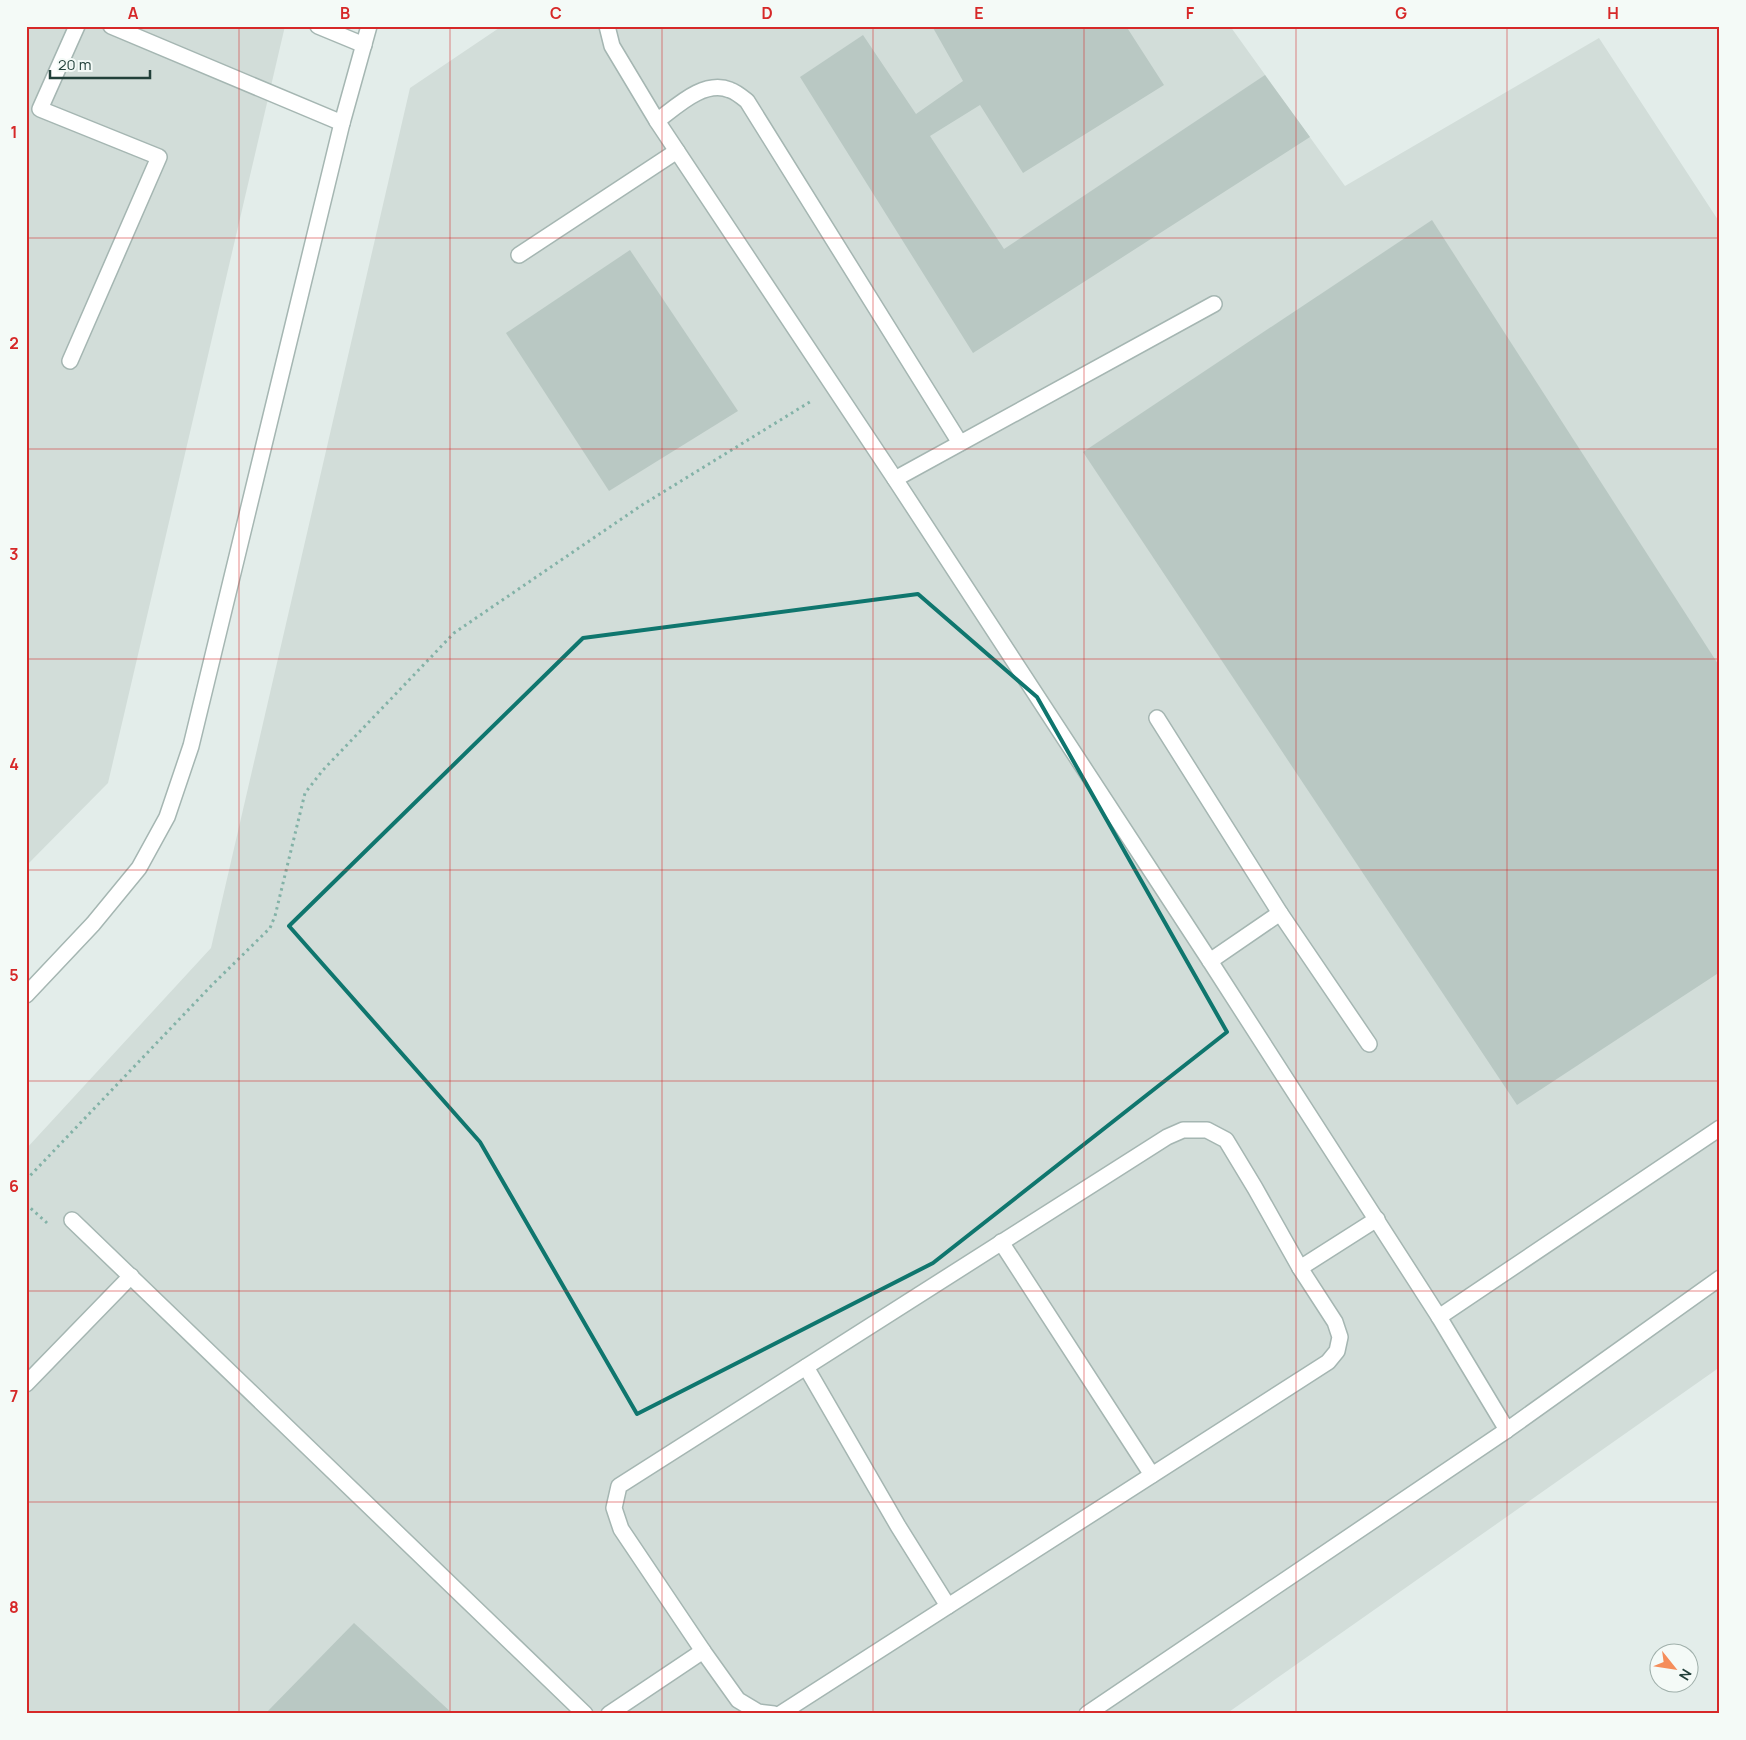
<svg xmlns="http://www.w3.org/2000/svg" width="1746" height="1740" font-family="Manrope,sans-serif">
  <rect width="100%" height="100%" fill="#e3edea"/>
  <!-- built -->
  <g fill="#d2ddd9">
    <path d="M26,26h259l-177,757 -82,83z"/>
    <path d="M502,26h728l115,160 254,-148 121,185v1144l-494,347h-1200v-565l185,-201 199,-860z"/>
  </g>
  <!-- building -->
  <g fill="#b9c8c3">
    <path d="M932,26h194l38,59 -141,88 -43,-68 -50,31 74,113 261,-174 45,62 -337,216 -173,-276 63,-42 53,79 47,-33z"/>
    <path d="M1432,220l288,447v305l-203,133 -434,-653z"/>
    <path d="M630,250l108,161 -129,80 -103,-158z"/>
    <path d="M354,1623l99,91h-188z"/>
  </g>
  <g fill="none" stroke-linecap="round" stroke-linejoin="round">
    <!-- service casing -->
    <g stroke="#a5b6b2" stroke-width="18">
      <g id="service">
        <path d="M607,26l5,20 45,75 238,358 315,482 229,356 68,113"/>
        <path d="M657,121c19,-14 47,-42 73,-31 6,2 12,7 17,11l213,342"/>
        <path d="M519,255l158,-104"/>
        <path d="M70,361l89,-204 -119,-48 37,-83"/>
        <path d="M895,479l319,-175"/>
        <path d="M1157,718l123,195"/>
        <path d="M1210,961l70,-48 89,131"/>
        <path d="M72,1220l513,494"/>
        <path d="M1001,1242l151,233"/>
        <path d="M1300,1268l77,-49"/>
        <path d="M1439,1317l281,-189"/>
        <path d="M806,1367l92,159 50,80"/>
        <path d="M26,1384l105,-108"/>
        <path d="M609,1714l94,-63"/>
        <path d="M774,1714l-16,-2 -20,-12 -35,-49 -82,-122 -7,-21 5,-22 548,-349 16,-7h24l19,10 29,48 45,80 35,54 5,15 -3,14 -9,11 -548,352"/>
      </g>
    </g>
    <!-- minor casing -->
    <g stroke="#a5b6b2" stroke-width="18">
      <g id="minor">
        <path d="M111,26l231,97"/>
        <path d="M318,26l46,19"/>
        <path d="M26,995l67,-71 46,-56 28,-51 24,-71 151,-623 27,-97"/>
        <path d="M1087,1714l420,-284 213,-152"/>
      </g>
    </g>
    <!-- path -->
    <g stroke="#83b2a7" stroke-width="3" stroke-dasharray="2.5 4" stroke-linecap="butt">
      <path d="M26,1180l185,-194 59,-58 5,-12 30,-123 18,-23 131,-137 188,-128 171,-105"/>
      <path d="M26,1204l21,19"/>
    </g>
    <!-- service -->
    <use href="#service" stroke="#fff" stroke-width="15"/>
    <!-- minor -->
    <use href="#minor" stroke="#fff" stroke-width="15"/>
  </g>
  <!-- marked area -->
  <path fill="none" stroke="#0f766e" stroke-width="4" stroke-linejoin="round" d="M918,594l119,103 190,335 -294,231 -296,151 -157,-272 -191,-216 294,-288z"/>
  <!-- grid -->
  <path fill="none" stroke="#d62828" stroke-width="1" stroke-opacity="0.55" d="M239,26v1688M450,26v1688M662,26v1688M873,26v1688M1084,26v1688M1296,26v1688M1507,26v1688M26,238h1694M26,449h1694M26,659h1694M26,870h1694M26,1081h1694M26,1291h1694M26,1502h1694"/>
  <!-- border -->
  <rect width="1746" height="1740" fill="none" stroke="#f4faf7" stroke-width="55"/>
  <!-- north arrow -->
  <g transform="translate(1674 1668) rotate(120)"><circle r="24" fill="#f4faf7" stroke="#a0b0ab"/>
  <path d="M0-4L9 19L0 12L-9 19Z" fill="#f58d5a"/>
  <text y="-8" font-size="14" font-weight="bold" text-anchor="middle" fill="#22403a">N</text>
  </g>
  <!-- scale -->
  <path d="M50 70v8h100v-8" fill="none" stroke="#22403a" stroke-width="2.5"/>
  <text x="58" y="70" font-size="15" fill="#22403a" stroke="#f4faf7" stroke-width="4" paint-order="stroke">20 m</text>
  <rect x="28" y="28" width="1690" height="1684" fill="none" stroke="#d62828" stroke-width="2"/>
  <g font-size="16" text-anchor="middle" font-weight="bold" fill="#d62828">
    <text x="133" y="19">A</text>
    <text x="345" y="19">B</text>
    <text x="556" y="19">C</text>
    <text x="767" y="19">D</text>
    <text x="979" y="19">E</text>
    <text x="1190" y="19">F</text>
    <text x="1401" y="19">G</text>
    <text x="1613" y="19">H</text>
    <text x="14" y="138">1</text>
    <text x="14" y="349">2</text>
    <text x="14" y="560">3</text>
    <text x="14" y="770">4</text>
    <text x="14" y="981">5</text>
    <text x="14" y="1192">6</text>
    <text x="14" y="1402">7</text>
    <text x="14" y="1613">8</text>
  </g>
</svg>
